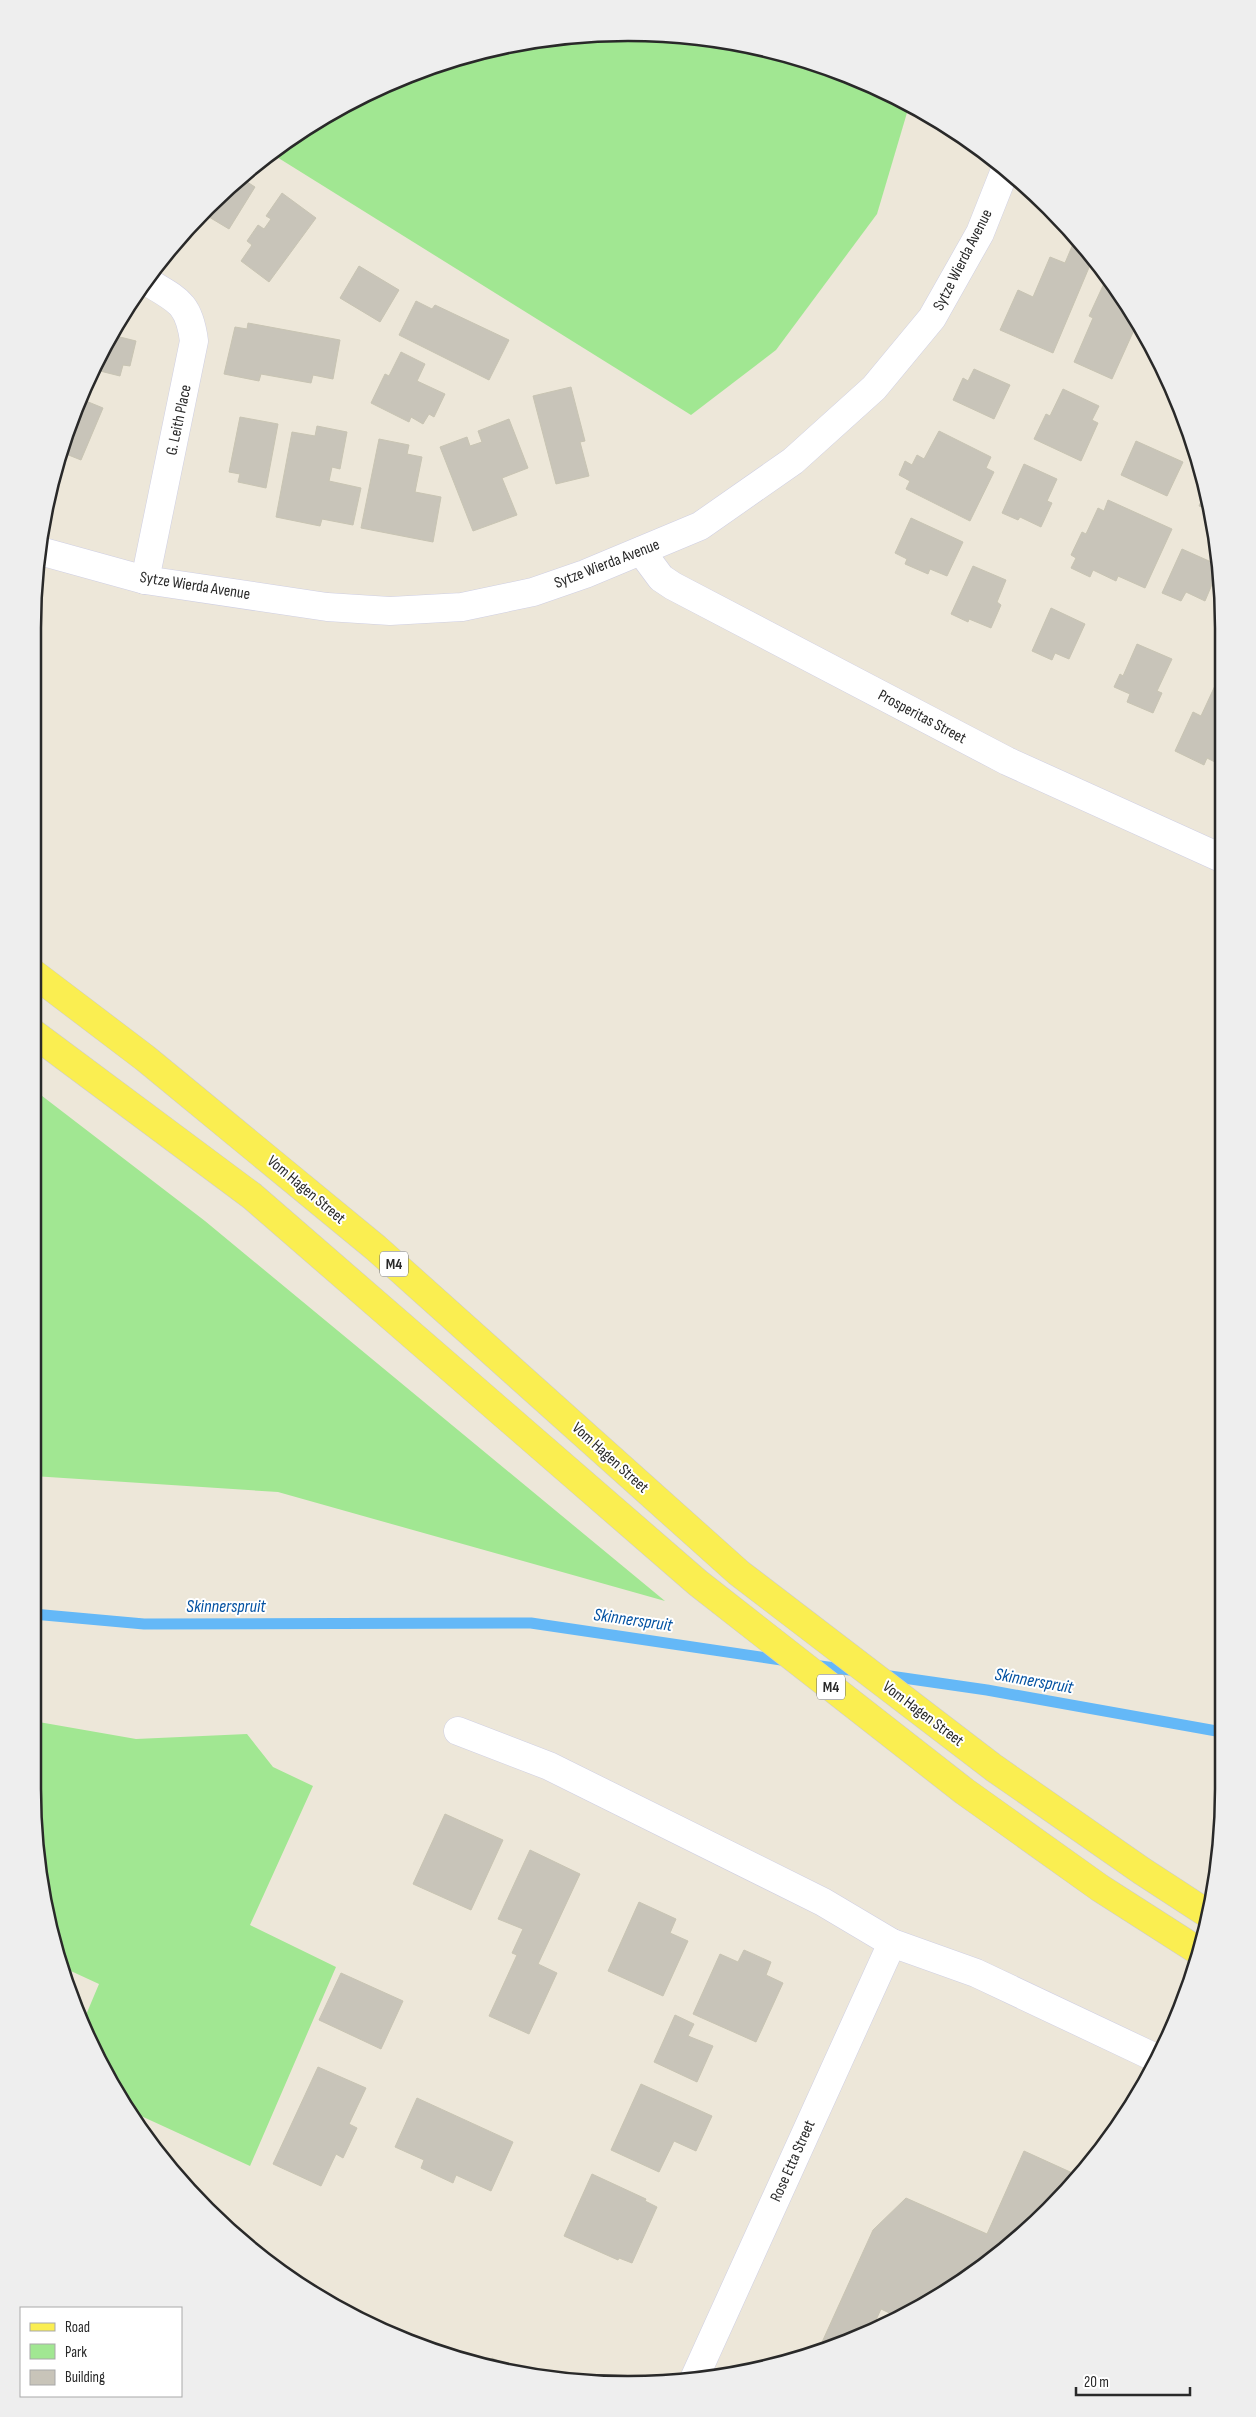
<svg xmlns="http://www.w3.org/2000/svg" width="1256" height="2417" font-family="'Sofia Sans Condensed',sans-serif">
  <rect width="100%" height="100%" fill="#ede7d9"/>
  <!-- green -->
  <g fill="#a1e792">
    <path d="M667,34l115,19 110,41 17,12 -32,108 -101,136 -85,65 -419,-261 59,-42 106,-48 114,-26z"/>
    <path d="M33,1089l172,132 460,380 -387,-109 -245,-16z"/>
    <path d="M33,1721l103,18 111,-5 26,33 40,19 -63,139 86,42 -86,199 -122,-56 -16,-24 -29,-64 16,-38 -39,-18 -16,-61 -11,-116z"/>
  </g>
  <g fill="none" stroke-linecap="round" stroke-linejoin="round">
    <!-- stream -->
    <g stroke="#64b8f7" stroke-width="11">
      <path d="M33,1614l111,10 387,-1 257,38"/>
      <path d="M813,1665l44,6"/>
      <path d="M883,1675l104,15 235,42"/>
    </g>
  </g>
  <!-- building -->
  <g fill="#c8c4b9" stroke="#c8c4b3">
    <path d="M242,175l-1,3 14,9 -26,42 -25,-15z"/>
    <path d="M282,193l34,25 -47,64 -28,-21 11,-16 -5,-4 11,-16 6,4 7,-10 -5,-3z"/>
    <path d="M1073,244l13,6 7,8 -40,95 -53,-23 18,-40 15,7 17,-40 15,6z"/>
    <path d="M359,266l40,24 -19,32 -40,-24z"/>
    <path d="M1107,277l25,44 -2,6 4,3 -22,49 -38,-17 19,-44 -4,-2z"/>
    <path d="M416,301l16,8 3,-4 74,35 -20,40 -90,-45z"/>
    <path d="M248,323l92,17 -7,39 -20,-4 -2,8 -50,-9 -2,7 -35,-7 11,-47 12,2z"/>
    <path d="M112,335l24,6 -6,25 -7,-1 -3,11 -28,-7z"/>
    <path d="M401,352l24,12 -8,17 28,13 -11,23 -5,-3 -6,10 -12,-7 -2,5 -38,-19 14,-29 4,2z"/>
    <path d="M974,369l36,16 -16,34 -41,-19 10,-22 5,3z"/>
    <path d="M1164,376l7,12 -10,-5z"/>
    <path d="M571,387l14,54 -5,1 9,34 -33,8 -23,-88z"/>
    <path d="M1063,389l36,17 -7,14 6,3 -17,38 -47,-22 12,-25 4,2z"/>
    <path d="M81,399l22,9 -22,52 -20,-8z"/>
    <path d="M240,417l38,7 -12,64 -28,-6 2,-8 -11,-2z"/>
    <path d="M509,419l19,49 -26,10 15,37 -44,16 -33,-84 27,-10 3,9 12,-4 -4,-11z"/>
    <path d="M317,426l30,6 -7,37 -8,-2 -3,14 32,7 -8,37 -31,-6 -2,7 -44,-9 16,-85 23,4z"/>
    <path d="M939,431l52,26 -5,11 8,4 -24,49 -64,-32 4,-8 -11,-6 6,-14 7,4 5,-10 7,4z"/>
    <path d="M379,439l30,6 -2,9 15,3 -7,35 26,5 -8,45 -72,-14z"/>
    <path d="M1136,441l47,21 -16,34 -46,-21z"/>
    <path d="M1024,464l33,15 -10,22 5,2 -11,24 -21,-10 -2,3 -16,-7z"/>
    <path d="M1204,495l4,14 -9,-3z"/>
    <path d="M1108,500l64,29 -27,59 -27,-12 -2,5 -23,-11 -3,7 -19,-9 5,-10 -5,-3 11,-23 4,2 12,-26 6,3z"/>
    <path d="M911,518l52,24 -16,34 -17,-7 -2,5 -23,-10 2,-5 -12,-6z"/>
    <path d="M1182,549l36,16v5l-13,31 -19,-9 -5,9 -19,-8z"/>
    <path d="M973,566l33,14 -9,22 4,3 -10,23 -22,-9 -1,3 -17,-8z"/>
    <path d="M1051,608l34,16 -16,35 -14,-6 -3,7 -20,-9z"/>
    <path d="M1137,644l35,15 -15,32 5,2 -9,20 -26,-11 3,-8 -16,-7 6,-13 3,2z"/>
    <path d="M1219,677v87l-12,-6 -3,7 -29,-14 18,-39 8,4z"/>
    <path d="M445,1814l58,26 -32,70 -58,-26z"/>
    <path d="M530,1850l50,24 -42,90 19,9 -28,61 -40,-18 28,-61 -5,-2 11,-24 -25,-10z"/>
    <path d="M639,1902l37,17 -6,14 18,8 -25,55 -55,-25z"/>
    <path d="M744,1950l27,12 -5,13 17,8 -27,59 -63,-28 27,-60 18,8z"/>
    <path d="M341,1973l62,28 -22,48 -62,-29z"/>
    <path d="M675,2015l19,9 -6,12 25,10 -16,36 -43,-20z"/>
    <path d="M318,2067l48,21 -17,36 8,4 -14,30 -7,-4 -15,32 -48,-22z"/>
    <path d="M641,2084l71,32 -16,35 -22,-10 -15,31 -48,-22z"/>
    <path d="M417,2098l96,44 -22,49 -35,-16 -3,8 -32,-15 3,-8 -29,-13z"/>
    <path d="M1024,2151l55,25 -30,34 -90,74 -59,34 -19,-9 -10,22 -53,20 55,-121 33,-32 81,36z"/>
    <path d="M592,2174l54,25 -1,2 12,6 -25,56 -13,-5 -1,2 -54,-24z"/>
    <path d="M492,2358l31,14 -35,-5z"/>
  </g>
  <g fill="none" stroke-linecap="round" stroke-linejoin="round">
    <!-- minor casing -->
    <g stroke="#cfcfe3" stroke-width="29">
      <g id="minor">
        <path d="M40,551l105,29 182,27 63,4 72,-4 71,-15 52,-18 115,-48 93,-65 81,-73 58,-70 48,-85 25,-63"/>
        <path d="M641,551l20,27 12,8 334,175 212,96"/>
        <path d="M145,580l49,-239c-5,-39 -17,-41 -48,-60"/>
        <path d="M458,1731l91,35 274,136 69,41 84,30 182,86"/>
        <path d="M694,2379l198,-436"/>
      </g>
    </g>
    <!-- major casing -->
    <g stroke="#ccc" stroke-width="29">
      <g id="major">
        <path d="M33,973l112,85 231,190 363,325 255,195 148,103 66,43"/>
        <path d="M33,1033l219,163 446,387 266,208 136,97 100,64"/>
      </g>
    </g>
    <!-- minor -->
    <use href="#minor" stroke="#fff" stroke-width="28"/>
    <!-- major -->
    <use href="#major" stroke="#faee51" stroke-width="28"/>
  </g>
  <g text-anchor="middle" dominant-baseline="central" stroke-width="4" stroke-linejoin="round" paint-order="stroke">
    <!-- shield labels -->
    <g fill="#fff" stroke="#696969" stroke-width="1">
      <rect x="380" y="1251.5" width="28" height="25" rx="4"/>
      <rect x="817" y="1674.5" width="28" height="25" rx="4"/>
    </g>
    <g font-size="15" font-weight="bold" fill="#292929">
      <text x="394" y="1264">M4</text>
      <text x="831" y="1687">M4</text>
    </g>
    <!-- street labels -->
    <g font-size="16" fill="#292929" stroke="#fff">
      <text transform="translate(963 260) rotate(-63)">Sytze Wierda Avenue</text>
      <text transform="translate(179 420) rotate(-78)">G. Leith Place</text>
      <text transform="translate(607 564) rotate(-21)">Sytze Wierda Avenue</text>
      <text transform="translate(195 586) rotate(9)">Sytze Wierda Avenue</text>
      <text transform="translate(922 717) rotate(28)">Prosperitas Street</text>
      <text transform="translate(306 1190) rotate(40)">Vom Hagen Street</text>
      <text transform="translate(610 1458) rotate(42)">Vom Hagen Street</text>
      <text transform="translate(923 1714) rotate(37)">Vom Hagen Street</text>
      <text transform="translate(793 2161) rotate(-66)">Rose Etta Street</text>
    </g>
    <!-- water labels -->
    <g font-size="18" font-style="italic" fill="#0452a2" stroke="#fff">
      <text x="226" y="1606">Skinnerspruit</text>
      <text transform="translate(633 1620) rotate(8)">Skinnerspruit</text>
      <text transform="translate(1034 1681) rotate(10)">Skinnerspruit</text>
    </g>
  </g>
  <!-- crop -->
  <path d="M0 0H1256V2417H0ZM628 41H628A587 587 0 0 1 1215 628V1789A587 587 0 0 1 628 2376H628A587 587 0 0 1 41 1789V628A587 587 0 0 1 628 41Z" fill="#eee" fill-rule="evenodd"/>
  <path fill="none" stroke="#292929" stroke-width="2.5" d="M628 41H628A587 587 0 0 1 1215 628V1789A587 587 0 0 1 628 2376H628A587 587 0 0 1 41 1789V628A587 587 0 0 1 628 41Z"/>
  <!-- legend -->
  <rect x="20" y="2307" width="162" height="90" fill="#ffffff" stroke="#a9a9a9"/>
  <rect x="30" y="2323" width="25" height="8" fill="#faee51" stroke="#a9a9a9"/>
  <text x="65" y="2332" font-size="15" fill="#292929">Road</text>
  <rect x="30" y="2344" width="25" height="15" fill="#a1e792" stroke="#a9a9a9"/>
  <text x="65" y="2357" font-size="15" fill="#292929">Park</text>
  <rect x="30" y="2370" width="25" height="15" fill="#c8c4b9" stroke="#a9a9a9"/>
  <text x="65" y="2382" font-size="15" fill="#292929">Building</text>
  <!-- scale -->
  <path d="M1076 2387v8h114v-8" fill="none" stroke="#292929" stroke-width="2.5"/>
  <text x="1084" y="2387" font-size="15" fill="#292929" stroke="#ffffff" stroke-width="4" paint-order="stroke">20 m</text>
</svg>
